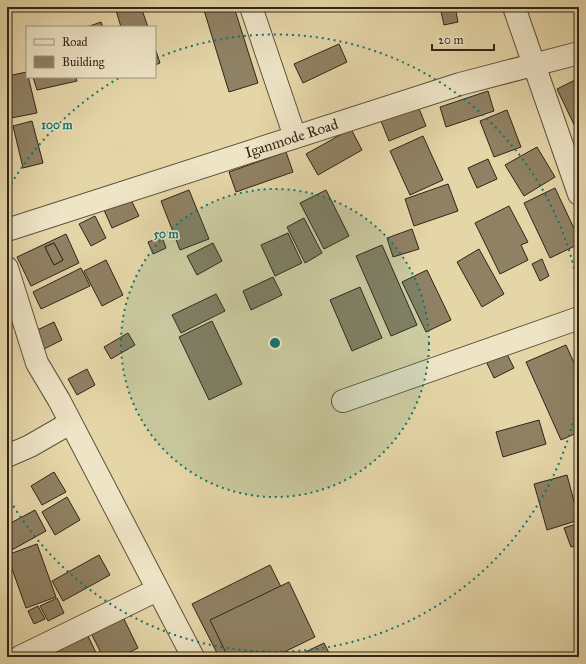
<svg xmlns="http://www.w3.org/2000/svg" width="586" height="664" font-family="'IM FELL Great Primer',serif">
  <rect width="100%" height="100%" fill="#e5d6a8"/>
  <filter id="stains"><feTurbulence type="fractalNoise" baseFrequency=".005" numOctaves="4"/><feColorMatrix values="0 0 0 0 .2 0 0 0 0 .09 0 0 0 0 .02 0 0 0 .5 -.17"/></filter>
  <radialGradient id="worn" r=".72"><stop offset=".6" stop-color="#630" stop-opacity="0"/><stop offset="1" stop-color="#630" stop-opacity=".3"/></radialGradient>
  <!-- building -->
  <g fill="#8f8163" stroke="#312519" fill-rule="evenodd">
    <path d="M115,7h26l7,20h-27z"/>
    <path d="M203,7h31l24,76 -29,9z"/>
    <path d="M440,7h15l3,15 -14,3z"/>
    <path d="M101,22l2,5h-16z"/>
    <path d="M339,44l8,18 -44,21 -9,-19z"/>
    <path d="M155,48l5,15 -5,2z"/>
    <path d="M27,72l10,41 -26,5 -4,-20v-22z"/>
    <path d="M33,77h43l1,4 -40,9z"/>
    <path d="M579,78v57l-22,-46z"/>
    <path d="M488,91l6,20 -48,16 -6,-20z"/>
    <path d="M418,106l8,20 -37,15 -8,-20z"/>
    <path d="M507,110l14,37 -27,10 -14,-36z"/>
    <path d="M32,121l11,42 -20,5 -10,-42z"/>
    <path d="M351,129l11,21 -44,25 -12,-21z"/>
    <path d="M423,136l20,44 -33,15 -20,-44z"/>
    <path d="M537,147l18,30 -31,19 -19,-31z"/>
    <path d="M286,152l7,20 -57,20 -7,-20z"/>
    <path d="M488,159l9,20 -20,9 -9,-20z"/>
    <path d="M448,184l10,27 -44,15 -9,-27z"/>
    <path d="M555,188l24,51v5l-29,14 -26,-55z"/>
    <path d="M189,190l20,49 -29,11 -19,-49z"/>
    <path d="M326,190l23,46 -25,13 -24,-46z"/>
    <path d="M130,198l9,18 -27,12 -8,-18z"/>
    <path d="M509,206l19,36 -7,3 7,15 -28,14 -25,-51z"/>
    <path d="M95,216l11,22 -15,8 -12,-22z"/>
    <path d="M304,218l18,35 -17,10 -18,-36z"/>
    <path d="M412,229l7,20 -26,8 -6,-19z"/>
    <path d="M288,233l14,30 -27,13 -14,-31z"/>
    <path d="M66,234l13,29 -48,23 -14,-29zM54,243l9,17 -9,5 -9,-18z"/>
    <path d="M162,237l4,11 -13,6 -5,-12z"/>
    <path d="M54,243l9,17 -9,5 -9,-18z"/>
    <path d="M213,243l9,18 -25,14 -10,-19z"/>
    <path d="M382,245l35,80 -26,11 -35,-80z"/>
    <path d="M479,249l25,45 -22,13 -25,-45z"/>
    <path d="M542,259l7,17 -9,5 -8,-17z"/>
    <path d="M106,260l17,35 -21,11 -18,-35z"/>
    <path d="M81,268l9,18 -49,23 -8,-17z"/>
    <path d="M427,270l24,50 -25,12 -24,-50z"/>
    <path d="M273,277l9,18 -31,15 -8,-19z"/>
    <path d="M360,287l22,51 -30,13 -22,-51z"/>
    <path d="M216,294l9,17 -44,22 -9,-18z"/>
    <path d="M212,321l30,63 -33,16 -30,-63z"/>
    <path d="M54,322l8,18 -20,10 -9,-18z"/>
    <path d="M128,333l7,12 -24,14 -7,-12z"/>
    <path d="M566,345l13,29v58l-18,8 -35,-78z"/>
    <path d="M504,348l10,20 -20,10 -10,-21z"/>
    <path d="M87,369l8,16 -18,10 -9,-16z"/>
    <path d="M539,420l7,24 -43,13 -7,-25z"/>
    <path d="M54,472l12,20 -24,13 -11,-19z"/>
    <path d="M567,475l12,45 -32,10 -13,-46z"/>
    <path d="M67,497l13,23 -25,15 -13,-23z"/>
    <path d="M35,510l11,21 -36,20 -3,-7v-19z"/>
    <path d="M579,523v22l-8,2 -7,-19z"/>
    <path d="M37,544l19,53 -30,11 -19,-53z"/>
    <path d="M99,555l11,20 -47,26 -11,-20z"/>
    <path d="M270,565l27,54 -78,38 -27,-53z"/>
    <path d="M289,582l26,55 -41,20h-46l-18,-37z"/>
    <path d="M57,598l7,15 -16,8 -8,-15z"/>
    <path d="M38,606l7,13 -11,5 -6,-13z"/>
    <path d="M7,611l5,12 -5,2z"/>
    <path d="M122,615l16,33 -18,9h-17l-13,-26z"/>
    <path d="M88,636l10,21h-44l-1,-4z"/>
    <path d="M324,643l7,14h-36z"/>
    <path d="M138,652l3,5h-12z"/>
  </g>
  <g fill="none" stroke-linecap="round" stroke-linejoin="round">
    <!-- minor casing -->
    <g stroke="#5e513d" stroke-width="24">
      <g id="minor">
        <path d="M251,7l44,130"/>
        <path d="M514,7l65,187"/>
        <path id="s1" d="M7,230l453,-146 119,-31"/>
        <path d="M7,268l30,95 22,37 134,257"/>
        <path d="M343,401l236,-83"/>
        <path d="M7,456l23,-10 40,-23"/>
        <path d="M20,657l137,-67"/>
      </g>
    </g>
    <!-- minor -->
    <use href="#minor" stroke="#eee4c6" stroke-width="22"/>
  </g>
  <!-- distance rings -->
  <circle cx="275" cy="343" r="154" fill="#0f766e" fill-opacity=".12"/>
  <g fill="none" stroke="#0f766e" stroke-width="2" stroke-dasharray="2 4">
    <circle cx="275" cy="343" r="154"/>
    <path d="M579 394A308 308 0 0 1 8 497M8 189A308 308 0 0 1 119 78M157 58A308 308 0 0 1 579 292"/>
  </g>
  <g text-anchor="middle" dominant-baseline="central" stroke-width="3" stroke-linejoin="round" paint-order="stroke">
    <!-- street labels -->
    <g font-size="15" fill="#312519" stroke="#eee4c6">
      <text stroke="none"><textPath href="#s1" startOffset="299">Iganmode Road</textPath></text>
    </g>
  </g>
  <circle cx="275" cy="343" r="6" fill="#0f766e" stroke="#eee4c6" stroke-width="2"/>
  <g font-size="12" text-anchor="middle" font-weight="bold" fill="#0f766e" stroke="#eee4c6" stroke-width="3" stroke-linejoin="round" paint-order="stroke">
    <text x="57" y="129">100 m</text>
    <text x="166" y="238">50 m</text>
  </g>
  <!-- margin -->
  <rect width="586" height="664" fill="none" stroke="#e5d6a8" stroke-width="24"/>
  <rect x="8" y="8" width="570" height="648" fill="none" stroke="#312519" stroke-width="2"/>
  <rect x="12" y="12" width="562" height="640" fill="none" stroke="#312519"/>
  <!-- legend -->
  <rect x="26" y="26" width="130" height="52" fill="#eee4c6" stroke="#a29881"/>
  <rect x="34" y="39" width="20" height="6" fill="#eee4c6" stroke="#a29881"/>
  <text x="62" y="46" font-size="12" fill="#312519">Road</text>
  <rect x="34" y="56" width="20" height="12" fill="#8f8163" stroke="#a29881"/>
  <text x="62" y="66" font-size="12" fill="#312519">Building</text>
  <!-- scale -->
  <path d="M432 44v6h62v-6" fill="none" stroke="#312519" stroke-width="2"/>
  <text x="438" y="44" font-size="12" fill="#312519" stroke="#eee4c6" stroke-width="3" paint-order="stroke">20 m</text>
  <rect width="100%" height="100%" filter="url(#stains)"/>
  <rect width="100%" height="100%" fill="url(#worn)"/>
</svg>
